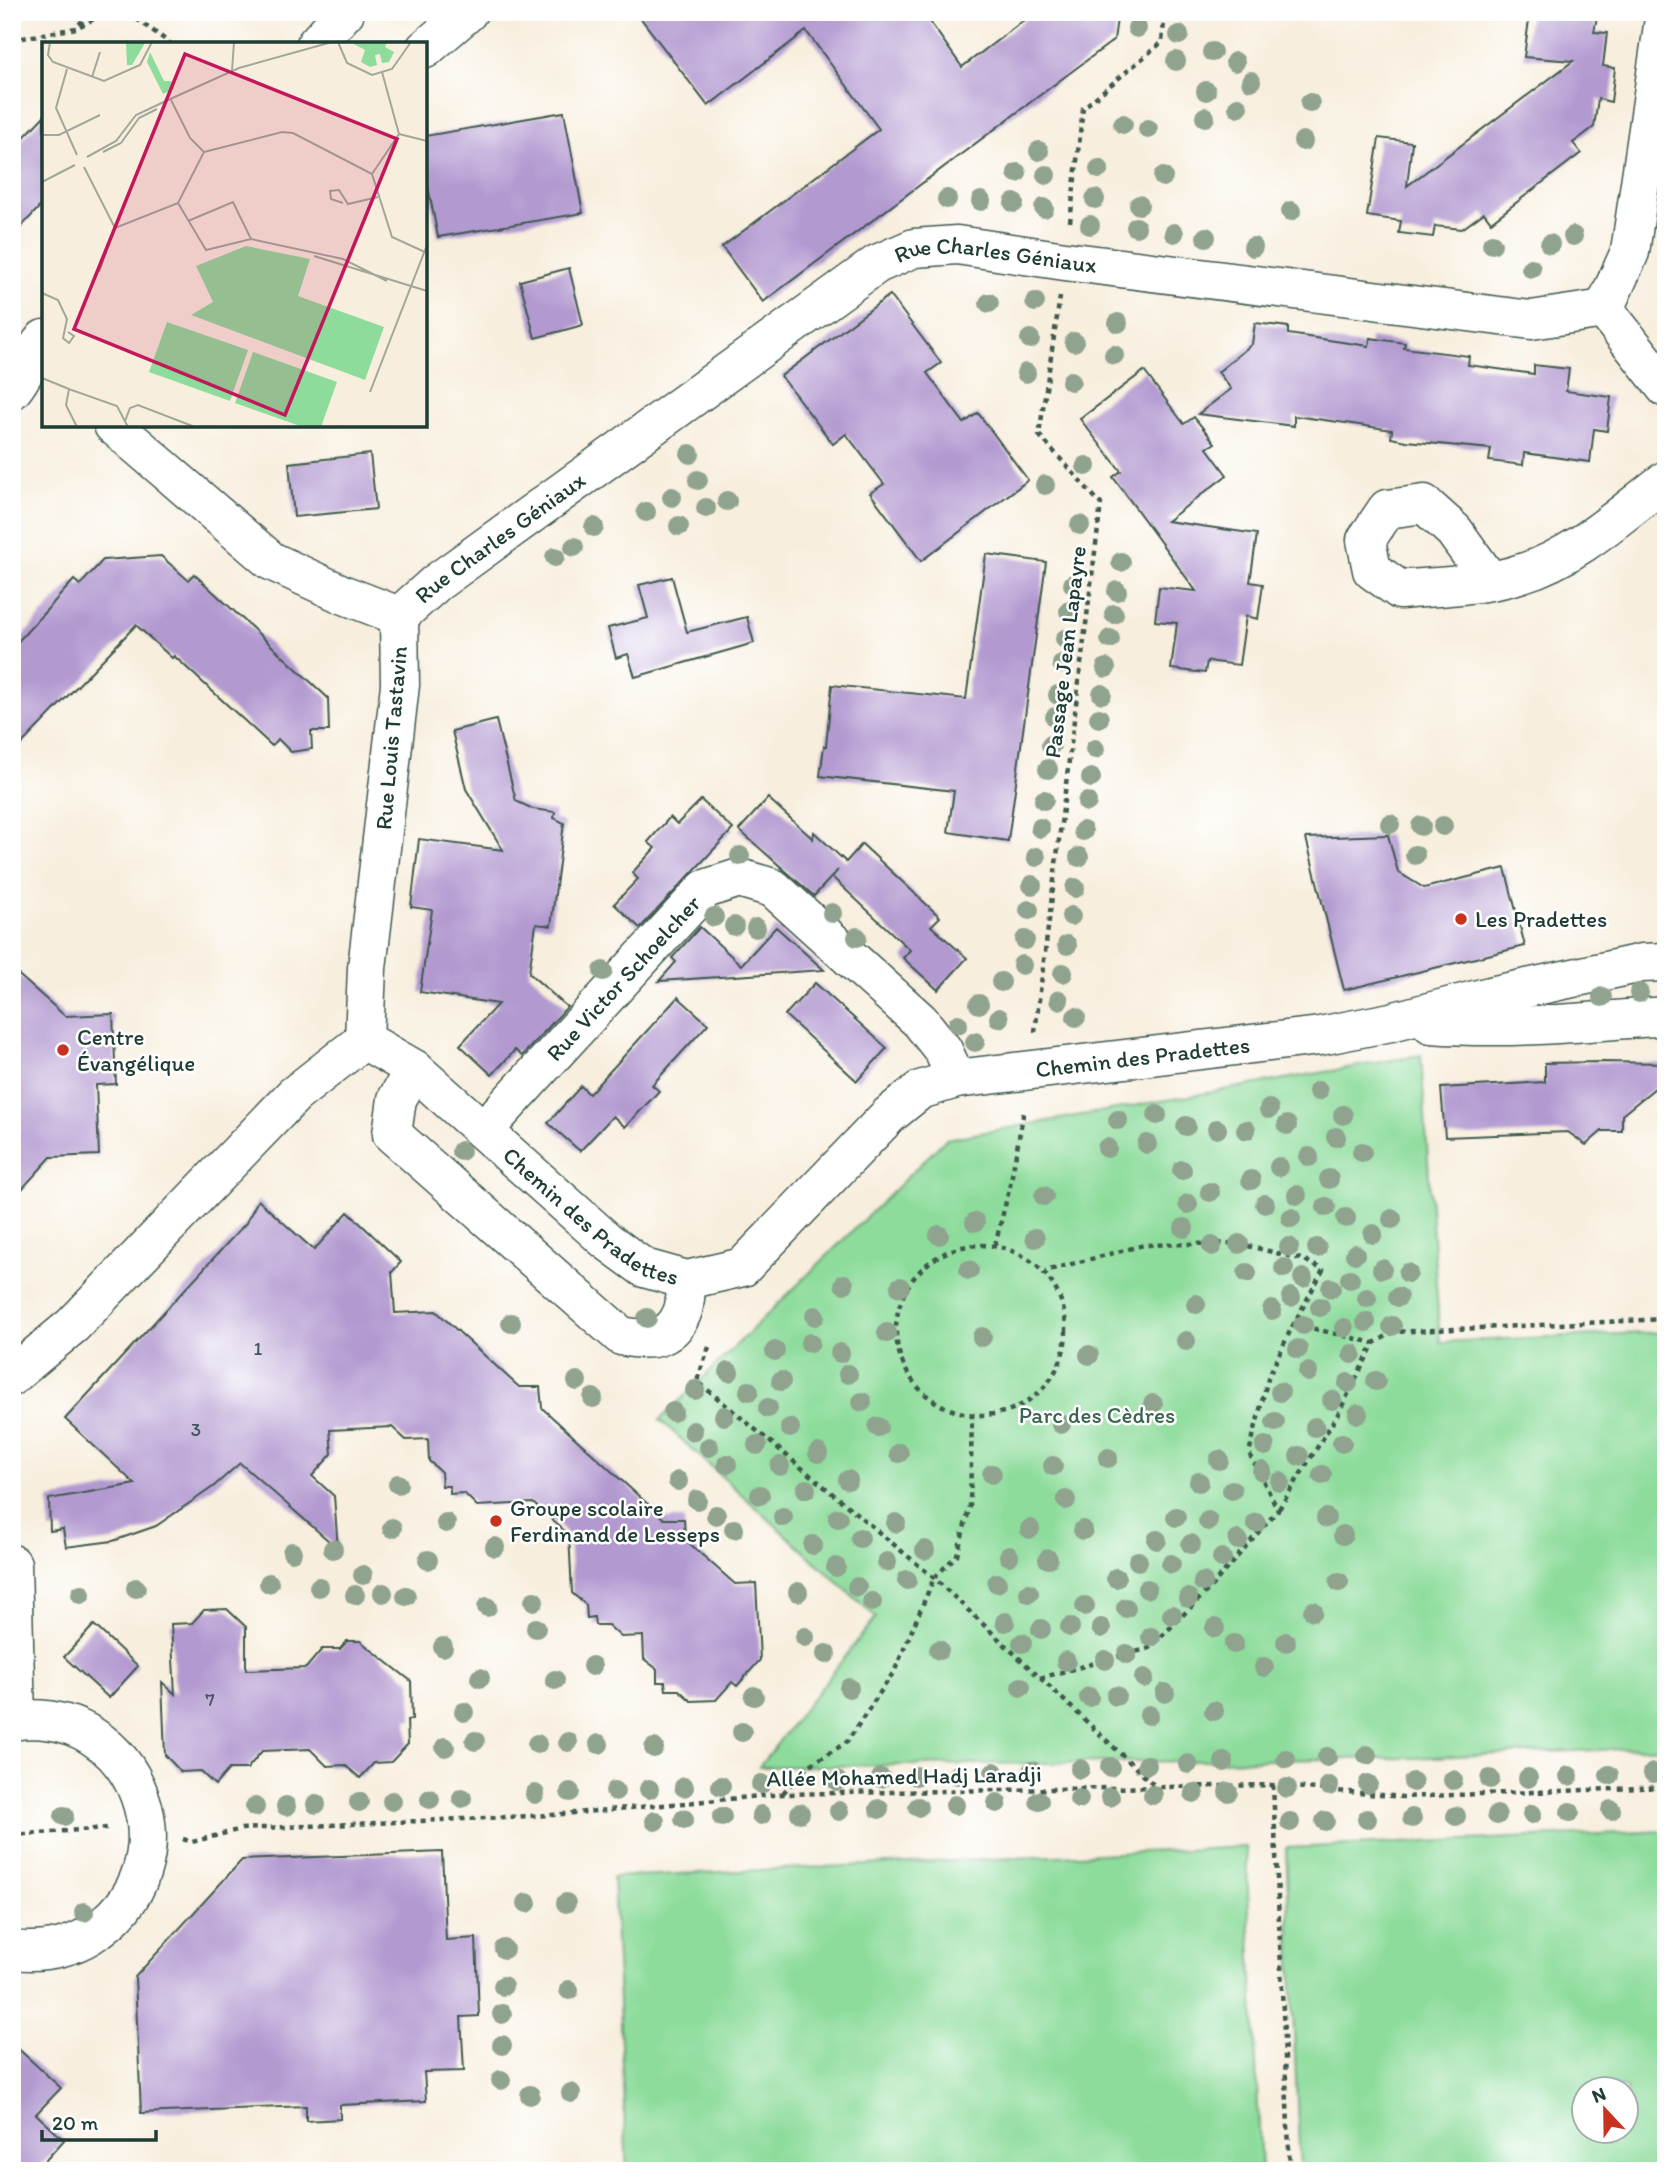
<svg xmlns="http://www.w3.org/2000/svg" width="1678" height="2183" font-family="Itim,sans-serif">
  <rect width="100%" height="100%" fill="#fff"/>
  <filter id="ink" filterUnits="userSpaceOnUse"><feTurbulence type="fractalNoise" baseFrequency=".0143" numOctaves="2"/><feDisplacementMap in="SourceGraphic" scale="14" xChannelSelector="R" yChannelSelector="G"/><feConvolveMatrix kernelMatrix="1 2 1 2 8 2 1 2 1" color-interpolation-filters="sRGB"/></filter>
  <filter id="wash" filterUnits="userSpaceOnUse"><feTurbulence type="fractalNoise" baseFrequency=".00686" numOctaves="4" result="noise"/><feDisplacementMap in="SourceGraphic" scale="28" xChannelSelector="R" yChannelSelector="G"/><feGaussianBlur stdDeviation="1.57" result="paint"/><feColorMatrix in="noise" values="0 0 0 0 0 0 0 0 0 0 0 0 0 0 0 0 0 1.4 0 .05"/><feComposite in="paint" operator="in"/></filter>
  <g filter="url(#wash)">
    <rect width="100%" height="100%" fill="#f7eedd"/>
    <!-- green -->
    <g fill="#8ddc9b" stroke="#568c68" stroke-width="2" fill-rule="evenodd">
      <path d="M1421,1055l19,287 226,-10v415l-255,11 -652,9 117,-150 -216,-197 286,-281z"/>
      <path d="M1666,1831v340h-366l-14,-323zM1626,2088v42h-42v-42z"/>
      <path d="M1246,1847l15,324h-634l-14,-294z"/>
    </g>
    <g id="blocks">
      <!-- building -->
      <g fill="#b29ad0">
        <path d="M636,12h287l39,55 73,-55h83l-4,28 -351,262 -41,-55 157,-118 -73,-98 -98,75z"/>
        <path d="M1530,12h68l-4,20 13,1 -4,33 12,2 -4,34 -13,-3 -4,28 -21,16 8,10 -90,69 -7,-9 -22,16 -27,-3 -2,11 -34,-4 2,-12 -34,-5 12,-78 33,4 -5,44 166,-125 -49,-4z"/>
        <path d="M564,112l19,101 -145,24 -13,-65v-36z"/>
        <path d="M44,116v86l-32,35v-87z"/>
        <path d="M569,268l14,57 -48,13 -15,-57z"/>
        <path d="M890,295l51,68 -14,10 37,50 14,-10 50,67 -107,81 -51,-68 14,-9 -38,-50 -13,10 -52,-68z"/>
        <path d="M1255,323l33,4v7l81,12 1,-8 35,5 -1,5 65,8 -1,9 66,9v-9l35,4 -3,22 45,6 -4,34 -13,-2 -4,33 -66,-9 -1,12 -34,-4 2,-12 -85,-8 -15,-3 1,-8 -46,-7 -52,-7v10l-96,-12 33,-25 -13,-17 34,-28z"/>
        <path d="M1144,371l40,53 10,-7 21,26 -8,5 20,27 -60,46 90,13 -7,48 13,2 -5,35 -12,-3 -7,49 -32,-4 -2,12 -34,-4 6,-46 -22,-2 4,-34 37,4 -83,-114 8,-6 -41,-52z"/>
        <path d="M370,454l6,55 -82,8 -5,-54z"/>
        <path d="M986,554l60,8 -38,279 -60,-9 6,-41 -134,-15 4,-30h2l6,-61 134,14z"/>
        <path d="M161,556l27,24 6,-6 134,124 1,33h-18l1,18 -21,3 -13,-13 -6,7 -98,-90 -2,2 -36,-33 -124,129v-106l62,-68 6,5 23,-25z"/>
        <path d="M672,577l15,55 60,-15 7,26 -119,34 -7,-23 -12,4 -8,-30 40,-10 -9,-33z"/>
        <path d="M496,720l20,81 17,8 22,3 -1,6 10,5 -13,103 -15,-2 -7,49 38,34 -45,49 -7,-6 -23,25 -32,-30 38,-41 -78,-12 12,-82 -21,-3 8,-68 84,11 -37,-61 -14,-58z"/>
        <path d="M768,798l45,41 1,-7 32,30 16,-18 78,73 -9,9 36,32 -29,32 -35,-32 7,-8 -78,-73 6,-7 -24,26 -75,-66z"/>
        <path d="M701,800l32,29 -93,99 -26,-24 24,-25 -6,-6 23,-25 -7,-6 22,-25 7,7z"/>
        <path d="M1388,835l10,37 26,16 81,-20 20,78 -181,44 -38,-152z"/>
        <path d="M700,927l41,38 35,-38 48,43 -165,11 17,-19 -4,-4z"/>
        <path d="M12,969l53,47 48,-2 3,70 -20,1 3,70 -48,2 -39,43z"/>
        <path d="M815,983l72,65 -30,33 -72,-66z"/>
        <path d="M678,997l30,27 -56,61 7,6 -34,36 -12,-11 -33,35 -32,-28 33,-37 8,8z"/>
        <path d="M1602,1062l64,1v16l-44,36v16h-20l-16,14 -18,-13 -123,5 -4,-49 104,-6v-19z"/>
        <path d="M258,1200l56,50 34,-38 53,50 -9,10 3,41 41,-2 83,76h21l2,21 122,111h20l1,20 15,14 35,31 21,-1 4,77 -23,26 -5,-4 -16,18 -25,1 -12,-11h-13l-1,-8h-8v-13l-13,-10 -1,-23 -22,1 -13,-12h-13l-1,-8 -7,1 -1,-13 -14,-12 -3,-58 -36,-32 -56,3 -13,-13 -14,1v-8h-8l-1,-14 -12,-11 -1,-22 -22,1 -14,-13 -62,3 2,24 -20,22 22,20 4,53 -98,-86 -27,24 -57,39 -43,15 -47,6 -3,-18 -13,2 -1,-32 86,-15 -70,-65 181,-196z"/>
        <path d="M227,1609l19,18v43l60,-2 16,-19h18l7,-8h13l51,40 1,38 -5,1 1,24 -17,18 -17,1 -14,15 -15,-13 -18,1 -17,-17 -48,2 -15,18h-18l-14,16 -15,-14 -19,1 -16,-17 -3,-73 13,12 -4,-70 21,-1 12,-13z"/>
        <path d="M94,1625l44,41 -29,32 -45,-41z"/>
        <path d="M442,1852l4,88 30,-2 3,78 -18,1 3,54 -40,1 2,29 -86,4v14l-34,2v-15l-165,7 -6,-136 107,-117z"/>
        <path d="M12,2043l49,45 -25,26 28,26 -28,31h-24z"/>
      </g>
    </g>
  </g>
  <g filter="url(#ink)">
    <use href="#blocks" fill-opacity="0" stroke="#3f584d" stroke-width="2"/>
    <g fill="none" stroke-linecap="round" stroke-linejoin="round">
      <!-- minor casing -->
      <g stroke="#3f584d" stroke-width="41">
        <g id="minor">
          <path d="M316,44l29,-32"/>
          <path d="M425,49l43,-37"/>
          <path d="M1604,309l26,-57 35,-240"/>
          <path d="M12,390c14,-16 18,-35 32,-51"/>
          <path d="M113,425l158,136 71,33 57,22 1,69 -33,283 -3,72"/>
          <path d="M1489,580l-35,-49 -30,-27 -37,5 -21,31 6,30 28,20c40,-4 84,-4 122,-17 55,-17 99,-59 144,-93"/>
          <path id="s1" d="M399,616l37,-33 441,-319 37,-16 43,-3 108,16 466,59 73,-11 62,79"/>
          <path d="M1431,1024c78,6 157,-2 235,-8"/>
          <path d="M414,1069l-17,30 -5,35 229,202c26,5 49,6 61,-23 4,-9 3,-23 5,-33"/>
          <path id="s2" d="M484,1130l221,-241 34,-11 34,10 147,133 23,29 13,29"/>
          <path id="s3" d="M12,1376l61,-51 221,-230 70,-55 50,29 193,172 37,27 43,12 56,-13 146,-152 31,-25 36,-11 364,-43 71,-14 99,-26 152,-33 24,-1"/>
          <path d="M12,1564l4,156"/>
          <path d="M12,1721c127,-20 187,148 78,214 -23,14 -51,18 -78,15"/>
        </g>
      </g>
      <!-- path -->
      <g stroke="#3f584d" stroke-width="4.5" stroke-dasharray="5 5" stroke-linecap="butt">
        <path d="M118,12l12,2 41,30"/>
        <path d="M80,26l28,-14"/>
        <path d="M12,40l64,-12 14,-16"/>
        <path d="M1070,222l13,-114 79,-66 3,-30"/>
        <path d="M1035,1032l66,-528 -62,-69 21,-138"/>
        <circle cx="981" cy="1330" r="85"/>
        <path d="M995,1245l15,-59 14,-76"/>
        <path d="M1294,1324l80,19"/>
        <path d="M709,1347l-12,34 237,197 222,209"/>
        <path d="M1279,1509l59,-95 36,-71 20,-11 272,-13"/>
        <path d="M1040,1678l110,-30 58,-58 70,-80 -29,-57 19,-75 23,-49 32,-59 -18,-10 -69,-17 -92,2 -99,26"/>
        <path d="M1273,1785l17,386"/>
        <path d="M783,1793l24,-26 40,-25 48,-72 39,-92 23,-23 13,-49 2,-91"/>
        <path d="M12,1835l95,-7"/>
        <path d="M183,1839l9,3 49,-13 311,-14 231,-21 490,-9 129,12 264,-10"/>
      </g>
      <!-- minor -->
      <use href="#minor" stroke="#fff" stroke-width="38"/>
    </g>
    <!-- trees -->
    <g fill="#8fa38e">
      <circle cx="1137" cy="28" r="10"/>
      <circle cx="1179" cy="35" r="10"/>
      <circle cx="1212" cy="52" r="10"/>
      <circle cx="1176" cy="61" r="10"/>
      <circle cx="1235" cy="62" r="10"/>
      <circle cx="1251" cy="81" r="10"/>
      <circle cx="1206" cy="91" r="10"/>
      <circle cx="1310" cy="103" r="10"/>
      <circle cx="1238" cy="107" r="10"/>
      <circle cx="1205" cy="117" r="10"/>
      <circle cx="1123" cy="124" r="10"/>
      <circle cx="1148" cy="129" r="10"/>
      <circle cx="1303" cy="141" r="10"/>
      <circle cx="1039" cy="151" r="10"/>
      <circle cx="1099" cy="169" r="10"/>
      <circle cx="1017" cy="173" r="10"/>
      <circle cx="1046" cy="175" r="10"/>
      <circle cx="1163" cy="177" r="10"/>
      <circle cx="947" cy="199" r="10"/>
      <circle cx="1095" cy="199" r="10"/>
      <circle cx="981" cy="201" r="10"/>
      <circle cx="1014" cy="203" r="10"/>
      <circle cx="1139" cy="205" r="10"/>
      <circle cx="1044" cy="208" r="10"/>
      <circle cx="1291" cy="211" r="10"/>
      <circle cx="1090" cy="225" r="10"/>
      <circle cx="1136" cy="227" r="10"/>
      <circle cx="1174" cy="233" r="10"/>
      <circle cx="1573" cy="236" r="10"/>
      <circle cx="1206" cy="237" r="10"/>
      <circle cx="1492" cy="244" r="10"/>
      <circle cx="1550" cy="244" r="10"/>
      <circle cx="1253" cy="247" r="10"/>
      <circle cx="1531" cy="268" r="10"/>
      <circle cx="1035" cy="302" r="10"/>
      <circle cx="989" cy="303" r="10"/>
      <circle cx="1118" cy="323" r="10"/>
      <circle cx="1030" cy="339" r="10"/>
      <circle cx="1074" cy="342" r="10"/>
      <circle cx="1114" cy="355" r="10"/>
      <circle cx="1026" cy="373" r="10"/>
      <circle cx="1071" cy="381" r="10"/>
      <circle cx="690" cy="454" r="10"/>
      <circle cx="1086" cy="466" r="10"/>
      <circle cx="698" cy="480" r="10"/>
      <circle cx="1045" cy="485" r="10"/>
      <circle cx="672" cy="497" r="10"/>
      <circle cx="727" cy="501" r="10"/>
      <circle cx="706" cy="508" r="10"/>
      <circle cx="646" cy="512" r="10"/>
      <circle cx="1080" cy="525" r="10"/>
      <circle cx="679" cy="526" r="10"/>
      <circle cx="594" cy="527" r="10"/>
      <circle cx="574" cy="547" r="10"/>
      <circle cx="555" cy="557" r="10"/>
      <circle cx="1121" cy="562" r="10"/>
      <circle cx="1073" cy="584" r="10"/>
      <circle cx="1117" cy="591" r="10"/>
      <circle cx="1069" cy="611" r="10"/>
      <circle cx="1114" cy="614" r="10"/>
      <circle cx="1065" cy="639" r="10"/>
      <circle cx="1110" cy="639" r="10"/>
      <circle cx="1062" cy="664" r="10"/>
      <circle cx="1106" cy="668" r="10"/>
      <circle cx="1102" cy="694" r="10"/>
      <circle cx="1058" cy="695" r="10"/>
      <circle cx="1055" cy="717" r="10"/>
      <circle cx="1099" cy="718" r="10"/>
      <circle cx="1051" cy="745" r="10"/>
      <circle cx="1095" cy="749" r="10"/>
      <circle cx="1048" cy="769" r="10"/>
      <circle cx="1091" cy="778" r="10"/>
      <circle cx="1044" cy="800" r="10"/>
      <circle cx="1087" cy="802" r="10"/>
      <circle cx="1390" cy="824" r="10"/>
      <circle cx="1421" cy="826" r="10"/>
      <circle cx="1443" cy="826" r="10"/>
      <circle cx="1040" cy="828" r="10"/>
      <circle cx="1083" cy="831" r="10"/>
      <circle cx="1415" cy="855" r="10"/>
      <circle cx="740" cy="856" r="10"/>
      <circle cx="1036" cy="857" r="10"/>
      <circle cx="1079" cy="857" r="10"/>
      <circle cx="1032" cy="885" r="10"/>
      <circle cx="1075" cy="888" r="10"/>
      <circle cx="1029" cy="910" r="10"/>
      <circle cx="832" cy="913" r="10"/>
      <circle cx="1071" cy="916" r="10"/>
      <circle cx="714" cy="917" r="10"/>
      <circle cx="734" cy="926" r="10"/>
      <circle cx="756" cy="928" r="10"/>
      <circle cx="857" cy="937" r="10"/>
      <circle cx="1025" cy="940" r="10"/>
      <circle cx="1067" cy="945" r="10"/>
      <circle cx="1022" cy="965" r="10"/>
      <circle cx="603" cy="971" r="10"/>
      <circle cx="1063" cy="973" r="10"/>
      <circle cx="1001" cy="982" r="10"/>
      <circle cx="1639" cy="993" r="10"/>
      <circle cx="1602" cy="997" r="10"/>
      <circle cx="1059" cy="1000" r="10"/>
      <circle cx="979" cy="1004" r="10"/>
      <circle cx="1076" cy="1017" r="10"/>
      <circle cx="999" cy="1018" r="10"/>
      <circle cx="958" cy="1024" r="10"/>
      <circle cx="975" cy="1042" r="10"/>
      <circle cx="1318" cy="1091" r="10"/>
      <circle cx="1269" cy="1109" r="10"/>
      <circle cx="1157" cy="1115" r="10"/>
      <circle cx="1343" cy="1115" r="10"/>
      <circle cx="1118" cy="1120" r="10"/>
      <circle cx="1287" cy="1125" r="10"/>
      <circle cx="1186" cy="1126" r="10"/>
      <circle cx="1217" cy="1129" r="10"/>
      <circle cx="1246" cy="1130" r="10"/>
      <circle cx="1336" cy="1137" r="10"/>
      <circle cx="1147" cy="1144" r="10"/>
      <circle cx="1107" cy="1148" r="10"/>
      <circle cx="461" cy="1151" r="10"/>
      <circle cx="1362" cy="1152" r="10"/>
      <circle cx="1309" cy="1157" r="10"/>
      <circle cx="1279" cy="1167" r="10"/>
      <circle cx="1182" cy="1170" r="10"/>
      <circle cx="1329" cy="1179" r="10"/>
      <circle cx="1251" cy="1180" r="10"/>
      <circle cx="1210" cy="1192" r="10"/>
      <circle cx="1297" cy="1195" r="10"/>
      <circle cx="1044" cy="1196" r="10"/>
      <circle cx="1188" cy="1204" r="10"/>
      <circle cx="1265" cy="1204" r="10"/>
      <circle cx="1326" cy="1207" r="10"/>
      <circle cx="1291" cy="1218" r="10"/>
      <circle cx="1346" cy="1218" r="10"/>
      <circle cx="1392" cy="1219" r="10"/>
      <circle cx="975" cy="1222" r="10"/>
      <circle cx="1184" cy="1228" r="10"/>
      <circle cx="1373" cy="1234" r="10"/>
      <circle cx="939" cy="1235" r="10"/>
      <circle cx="1035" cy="1238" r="10"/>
      <circle cx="1239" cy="1244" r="10"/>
      <circle cx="1212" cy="1246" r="10"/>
      <circle cx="1289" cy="1247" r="10"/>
      <circle cx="1317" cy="1248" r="10"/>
      <circle cx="1355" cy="1254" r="10"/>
      <circle cx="1284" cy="1268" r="10"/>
      <circle cx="1382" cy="1269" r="10"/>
      <circle cx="969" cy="1270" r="10"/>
      <circle cx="1247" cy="1273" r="10"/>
      <circle cx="1408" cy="1273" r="10"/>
      <circle cx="1303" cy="1278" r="10"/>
      <circle cx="1350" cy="1279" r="10"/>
      <circle cx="844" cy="1284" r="10"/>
      <circle cx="900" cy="1287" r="10"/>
      <circle cx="1331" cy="1288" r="10"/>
      <circle cx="1291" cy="1297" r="10"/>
      <circle cx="1398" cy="1297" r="10"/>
      <circle cx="1367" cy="1298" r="10"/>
      <circle cx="1196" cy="1304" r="10"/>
      <circle cx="1320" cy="1307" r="10"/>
      <circle cx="1272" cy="1310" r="10"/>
      <circle cx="815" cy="1316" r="10"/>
      <circle cx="647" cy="1318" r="10"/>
      <circle cx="1366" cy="1322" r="10"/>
      <circle cx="511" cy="1323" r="10"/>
      <circle cx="1303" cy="1325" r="10"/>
      <circle cx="1392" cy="1326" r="10"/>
      <circle cx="1344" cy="1328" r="10"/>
      <circle cx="887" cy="1333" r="10"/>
      <circle cx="982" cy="1337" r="10"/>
      <circle cx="1186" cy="1341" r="10"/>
      <circle cx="810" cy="1343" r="10"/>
      <circle cx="1298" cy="1349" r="10"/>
      <circle cx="775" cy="1351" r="10"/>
      <circle cx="840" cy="1353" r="10"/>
      <circle cx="1352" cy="1354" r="10"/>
      <circle cx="1089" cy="1355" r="10"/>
      <circle cx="729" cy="1372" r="10"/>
      <circle cx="1308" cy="1372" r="10"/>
      <circle cx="848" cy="1374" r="10"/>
      <circle cx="577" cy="1381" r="10"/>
      <circle cx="781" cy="1381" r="10"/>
      <circle cx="1376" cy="1381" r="10"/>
      <circle cx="1348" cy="1383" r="10"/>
      <circle cx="695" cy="1390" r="10"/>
      <circle cx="749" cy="1391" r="10"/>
      <circle cx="1280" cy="1392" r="10"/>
      <circle cx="593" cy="1398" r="10"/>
      <circle cx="1332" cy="1400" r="10"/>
      <circle cx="862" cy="1402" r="10"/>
      <circle cx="1153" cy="1404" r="10"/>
      <circle cx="768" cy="1408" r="10"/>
      <circle cx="673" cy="1412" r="10"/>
      <circle cx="1358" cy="1414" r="10"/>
      <circle cx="724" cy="1416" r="10"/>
      <circle cx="1275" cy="1422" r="10"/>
      <circle cx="1061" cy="1424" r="10"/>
      <circle cx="878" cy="1427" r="10"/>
      <circle cx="1315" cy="1427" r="10"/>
      <circle cx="790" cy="1428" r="10"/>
      <circle cx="693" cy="1431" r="10"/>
      <circle cx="1342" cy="1443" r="10"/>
      <circle cx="757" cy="1445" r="10"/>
      <circle cx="1265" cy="1446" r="10"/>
      <circle cx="709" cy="1447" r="10"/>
      <circle cx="818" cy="1453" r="10"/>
      <circle cx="899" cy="1453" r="10"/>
      <circle cx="1299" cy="1456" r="10"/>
      <circle cx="1108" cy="1458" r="10"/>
      <circle cx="1219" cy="1460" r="10"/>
      <circle cx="727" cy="1464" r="10"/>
      <circle cx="780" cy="1466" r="10"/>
      <circle cx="1053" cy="1466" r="10"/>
      <circle cx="1262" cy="1471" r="10"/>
      <circle cx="992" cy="1474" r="10"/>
      <circle cx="1322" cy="1475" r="10"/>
      <circle cx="848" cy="1480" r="10"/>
      <circle cx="678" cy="1481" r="10"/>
      <circle cx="1199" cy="1482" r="10"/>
      <circle cx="1280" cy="1482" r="10"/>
      <circle cx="398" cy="1484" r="10"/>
      <circle cx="806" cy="1489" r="10"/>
      <circle cx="1232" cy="1490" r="10"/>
      <circle cx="760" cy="1495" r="10"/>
      <circle cx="697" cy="1500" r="10"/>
      <circle cx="1066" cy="1500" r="10"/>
      <circle cx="716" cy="1515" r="10"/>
      <circle cx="783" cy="1517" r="10"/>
      <circle cx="1176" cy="1517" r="10"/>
      <circle cx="838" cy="1518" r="10"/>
      <circle cx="1326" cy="1518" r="10"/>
      <circle cx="1208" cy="1521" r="10"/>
      <circle cx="446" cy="1523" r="10"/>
      <circle cx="896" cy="1523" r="10"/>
      <circle cx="1256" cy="1523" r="10"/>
      <circle cx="392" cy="1528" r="10"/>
      <circle cx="734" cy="1529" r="10"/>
      <circle cx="1030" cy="1529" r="10"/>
      <circle cx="1083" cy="1530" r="10"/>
      <circle cx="1343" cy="1535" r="10"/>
      <circle cx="860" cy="1538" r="10"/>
      <circle cx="1157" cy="1540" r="10"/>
      <circle cx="1238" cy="1540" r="10"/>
      <circle cx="1191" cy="1544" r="10"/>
      <circle cx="813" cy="1545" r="10"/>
      <circle cx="495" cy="1547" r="10"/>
      <circle cx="333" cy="1549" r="10"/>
      <circle cx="925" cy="1550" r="10"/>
      <circle cx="292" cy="1552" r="10"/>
      <circle cx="1009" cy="1556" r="10"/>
      <circle cx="1222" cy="1558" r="10"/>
      <circle cx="1048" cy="1559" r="10"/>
      <circle cx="428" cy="1560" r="10"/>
      <circle cx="1138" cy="1561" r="10"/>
      <circle cx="887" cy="1562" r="10"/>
      <circle cx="1171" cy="1564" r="10"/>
      <circle cx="836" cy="1567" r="10"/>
      <circle cx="363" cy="1575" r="10"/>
      <circle cx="1116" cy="1578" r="10"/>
      <circle cx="907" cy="1580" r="10"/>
      <circle cx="1203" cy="1582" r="10"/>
      <circle cx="1339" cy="1582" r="10"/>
      <circle cx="269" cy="1583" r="10"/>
      <circle cx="997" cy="1583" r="10"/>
      <circle cx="319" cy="1587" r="10"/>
      <circle cx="857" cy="1587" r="10"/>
      <circle cx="136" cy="1588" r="10"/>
      <circle cx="1147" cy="1589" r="10"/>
      <circle cx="798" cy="1592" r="10"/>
      <circle cx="383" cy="1593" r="10"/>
      <circle cx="1029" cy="1593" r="10"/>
      <circle cx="81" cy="1594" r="10"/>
      <circle cx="355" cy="1595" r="10"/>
      <circle cx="406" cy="1596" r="10"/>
      <circle cx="1188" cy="1598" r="10"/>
      <circle cx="534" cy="1601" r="10"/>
      <circle cx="872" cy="1602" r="10"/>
      <circle cx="1085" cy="1606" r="10"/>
      <circle cx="487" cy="1607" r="10"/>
      <circle cx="1126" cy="1608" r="10"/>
      <circle cx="1313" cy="1611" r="10"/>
      <circle cx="1172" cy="1615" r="10"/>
      <circle cx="1005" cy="1622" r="10"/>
      <circle cx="1070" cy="1627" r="10"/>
      <circle cx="536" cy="1628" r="10"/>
      <circle cx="1101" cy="1628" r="10"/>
      <circle cx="1215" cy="1628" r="10"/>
      <circle cx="1041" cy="1629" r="10"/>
      <circle cx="805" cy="1637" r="10"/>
      <circle cx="1151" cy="1637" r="10"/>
      <circle cx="1286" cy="1642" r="10"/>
      <circle cx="1022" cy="1643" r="10"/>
      <circle cx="1234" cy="1644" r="10"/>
      <circle cx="443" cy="1647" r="10"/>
      <circle cx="939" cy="1650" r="10"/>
      <circle cx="826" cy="1654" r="10"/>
      <circle cx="1127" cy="1654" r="10"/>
      <circle cx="1105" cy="1660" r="10"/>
      <circle cx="1066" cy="1661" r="10"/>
      <circle cx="592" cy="1666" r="10"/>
      <circle cx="1264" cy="1667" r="10"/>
      <circle cx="480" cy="1678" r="10"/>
      <circle cx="1144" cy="1678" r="10"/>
      <circle cx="555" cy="1680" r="10"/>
      <circle cx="1021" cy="1687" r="10"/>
      <circle cx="849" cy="1688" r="10"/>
      <circle cx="1165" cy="1693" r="10"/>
      <circle cx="754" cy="1696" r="10"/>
      <circle cx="1116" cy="1696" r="10"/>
      <circle cx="1089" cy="1697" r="10"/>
      <circle cx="1214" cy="1711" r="10"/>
      <circle cx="464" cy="1712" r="10"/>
      <circle cx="1149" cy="1715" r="10"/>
      <circle cx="742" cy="1732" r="10"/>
      <circle cx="475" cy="1741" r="10"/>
      <circle cx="568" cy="1742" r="10"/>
      <circle cx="537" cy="1744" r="10"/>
      <circle cx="599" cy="1744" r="10"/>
      <circle cx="445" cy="1747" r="10"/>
      <circle cx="654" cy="1748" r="10"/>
      <circle cx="1367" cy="1755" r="10"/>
      <circle cx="1327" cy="1757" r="10"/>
      <circle cx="1286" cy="1759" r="10"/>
      <circle cx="1224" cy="1762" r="10"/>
      <circle cx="1188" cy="1764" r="10"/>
      <circle cx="1147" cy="1765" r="10"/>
      <circle cx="1110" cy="1767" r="10"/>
      <circle cx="1080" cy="1769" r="10"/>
      <circle cx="1032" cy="1771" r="10"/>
      <circle cx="994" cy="1772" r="10"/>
      <circle cx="1653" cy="1773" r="10"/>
      <circle cx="957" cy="1775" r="10"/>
      <circle cx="1609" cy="1775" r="10"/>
      <circle cx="916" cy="1776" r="10"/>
      <circle cx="1569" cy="1776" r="10"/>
      <circle cx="881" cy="1778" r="10"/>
      <circle cx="1528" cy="1778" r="10"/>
      <circle cx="1490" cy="1779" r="10"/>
      <circle cx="1453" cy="1780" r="10"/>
      <circle cx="837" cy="1781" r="10"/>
      <circle cx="1413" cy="1782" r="10"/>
      <circle cx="761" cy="1784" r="10"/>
      <circle cx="1368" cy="1784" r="10"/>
      <circle cx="721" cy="1786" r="10"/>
      <circle cx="1329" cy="1786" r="10"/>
      <circle cx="684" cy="1787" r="10"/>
      <circle cx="1287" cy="1788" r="10"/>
      <circle cx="649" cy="1789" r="10"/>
      <circle cx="615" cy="1791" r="10"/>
      <circle cx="570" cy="1792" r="10"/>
      <circle cx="1228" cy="1792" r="10"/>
      <circle cx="1194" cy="1793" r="10"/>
      <circle cx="535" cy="1794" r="10"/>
      <circle cx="1153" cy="1795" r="10"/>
      <circle cx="1110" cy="1797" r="10"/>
      <circle cx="462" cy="1798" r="10"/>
      <circle cx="430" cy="1799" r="10"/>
      <circle cx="1079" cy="1799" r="10"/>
      <circle cx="392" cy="1801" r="10"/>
      <circle cx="1039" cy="1801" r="10"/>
      <circle cx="359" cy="1802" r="10"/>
      <circle cx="997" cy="1803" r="10"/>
      <circle cx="316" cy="1804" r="10"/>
      <circle cx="955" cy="1805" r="10"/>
      <circle cx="286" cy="1806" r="10"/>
      <circle cx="255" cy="1807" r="10"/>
      <circle cx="918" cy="1807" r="10"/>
      <circle cx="879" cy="1809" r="10"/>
      <circle cx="1611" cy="1810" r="10"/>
      <circle cx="839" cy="1811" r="10"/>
      <circle cx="1570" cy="1812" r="10"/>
      <circle cx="800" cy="1813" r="10"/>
      <circle cx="1532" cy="1814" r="10"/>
      <circle cx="761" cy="1815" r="10"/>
      <circle cx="1497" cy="1815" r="10"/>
      <circle cx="64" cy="1816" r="10"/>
      <circle cx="1456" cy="1816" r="10"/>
      <circle cx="722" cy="1817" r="10"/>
      <circle cx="1412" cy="1818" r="10"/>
      <circle cx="684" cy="1819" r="10"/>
      <circle cx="1367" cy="1819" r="10"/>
      <circle cx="655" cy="1821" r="10"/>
      <circle cx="1325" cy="1821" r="10"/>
      <circle cx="1290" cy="1822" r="10"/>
      <circle cx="527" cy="1903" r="10"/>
      <circle cx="566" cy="1903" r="10"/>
      <circle cx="84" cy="1912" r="10"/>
      <circle cx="504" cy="1949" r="10"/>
      <circle cx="503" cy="1986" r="10"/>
      <circle cx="569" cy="1990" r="10"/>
      <circle cx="502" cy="2014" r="10"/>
      <circle cx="502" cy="2045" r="10"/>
      <circle cx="501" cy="2080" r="10"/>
      <circle cx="571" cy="2093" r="10"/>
      <circle cx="530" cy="2095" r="10"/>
    </g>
  </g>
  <!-- markers -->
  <g fill="#c8321e" stroke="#fff" stroke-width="2.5">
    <circle cx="1461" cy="919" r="7"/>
    <circle cx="63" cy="1050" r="7"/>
    <circle cx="496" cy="1521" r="7"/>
  </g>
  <g text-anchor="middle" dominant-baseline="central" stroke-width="5" stroke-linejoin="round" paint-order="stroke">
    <!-- number labels -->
    <g font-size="19" fill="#44545b">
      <text x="258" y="1348">1</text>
      <text x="196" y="1429">3</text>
      <text x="210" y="1699">7</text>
    </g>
    <!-- street labels -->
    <g font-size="23" fill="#1f3d34" stroke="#fff">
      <text stroke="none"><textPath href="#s1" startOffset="716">Rue Charles Géniaux</textPath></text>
      <text stroke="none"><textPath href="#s1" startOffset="128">Rue Charles Géniaux</textPath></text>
      <text transform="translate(1065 652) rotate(-83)">Passage Jean Lapayre</text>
      <text transform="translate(391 738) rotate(-85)">Rue Louis Tastavin</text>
      <text stroke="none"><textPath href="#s2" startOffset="206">Rue Victor Schoelcher</textPath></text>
      <text stroke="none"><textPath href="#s3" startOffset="1428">Chemin des Pradettes</textPath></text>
      <text stroke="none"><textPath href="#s3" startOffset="777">Chemin des Pradettes</textPath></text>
      <text transform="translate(904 1776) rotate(-1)">Allée Mohamed Hadj Laradji</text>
    </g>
    <!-- poi labels -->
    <g font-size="23" fill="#1f3d34" stroke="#fff" text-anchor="start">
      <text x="1475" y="919">Les Pradettes</text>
      <text x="77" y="1037">Centre<tspan x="77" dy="26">Évangélique</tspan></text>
      <text x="510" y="1508">Groupe scolaire<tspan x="510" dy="26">Ferdinand de Lesseps</tspan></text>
    </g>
    <!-- park labels -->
    <g font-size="23" fill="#3a654e" stroke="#fff">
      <text x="1097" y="1415">Parc des Cèdres</text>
    </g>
  </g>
  <!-- overview -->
  <g transform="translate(42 42)">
    <rect width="385" height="385" fill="#f7eedd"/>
    <path d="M84,0l19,1 -13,22h-5zM345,0l-2,5 9,5 -5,10 -7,1 -2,-9 -5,1 2,10 -7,2 -9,-5 4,-12 -13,-7zM108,10l14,29h7l3,8 -11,5 -16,-32zM204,204l64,13 -12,37 86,31 -19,53 -174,-65 22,-13 -17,-36zM125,280l81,28 -18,51 -81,-29zM211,310l84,30 -16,45h-18l-68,-24z" fill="#8ddc9b"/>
    <path fill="none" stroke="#a1a799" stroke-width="2" d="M8,0l-2,13 5,7 51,19 36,-16 12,-23M296,0l9,21 25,12 20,-6 19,-27h5M25,27l-11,39 21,47M190,29l2,-29M50,35l8,-25M129,58l19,38 14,14 -26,51M357,92l28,7M0,93h17l41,-20M61,110l18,-9 18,-25 18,-9M162,110l78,-20 11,1 79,41 20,63 35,16M45,115l29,-16 20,-26 32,-15 71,-32 93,-26M42,125l31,61 63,-25 28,47 45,-11 92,20 44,22M330,132l27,-40 -17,-62M0,140l33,-17M301,161l-12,-4 -1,-8 9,-1 9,14 30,-7M146,179l45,-19 18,37M272,214l113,35M57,230l16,-44M0,251l16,7 9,19 -4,19 6,5 5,-7 -6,-4M0,336l27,11M328,350l57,-147M83,379l5,-13 8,-3 57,22M35,385l-11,-22 3,-16 48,17 11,21"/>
    <path fill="#c2185b" fill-opacity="0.15" stroke="#c2185b" stroke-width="3.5" d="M143,12l212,85 -112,276 -211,-86z"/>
    <rect width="385" height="385" fill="none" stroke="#1f3d34" stroke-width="3.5"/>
  </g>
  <!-- margin -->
  <rect width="1678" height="2183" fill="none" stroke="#fff" stroke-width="42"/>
  <!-- north arrow -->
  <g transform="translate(1605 2110) rotate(338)"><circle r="33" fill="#ffffff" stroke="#a5b1ae" stroke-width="2"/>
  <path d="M0-5L12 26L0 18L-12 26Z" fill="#c8321e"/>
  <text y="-10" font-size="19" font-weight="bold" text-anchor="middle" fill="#1f3d34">N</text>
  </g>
  <!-- scale -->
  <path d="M42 2130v10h114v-10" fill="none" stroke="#1f3d34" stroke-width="3.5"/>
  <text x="52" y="2130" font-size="21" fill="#1f3d34" stroke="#ffffff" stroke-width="5" paint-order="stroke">20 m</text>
</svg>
